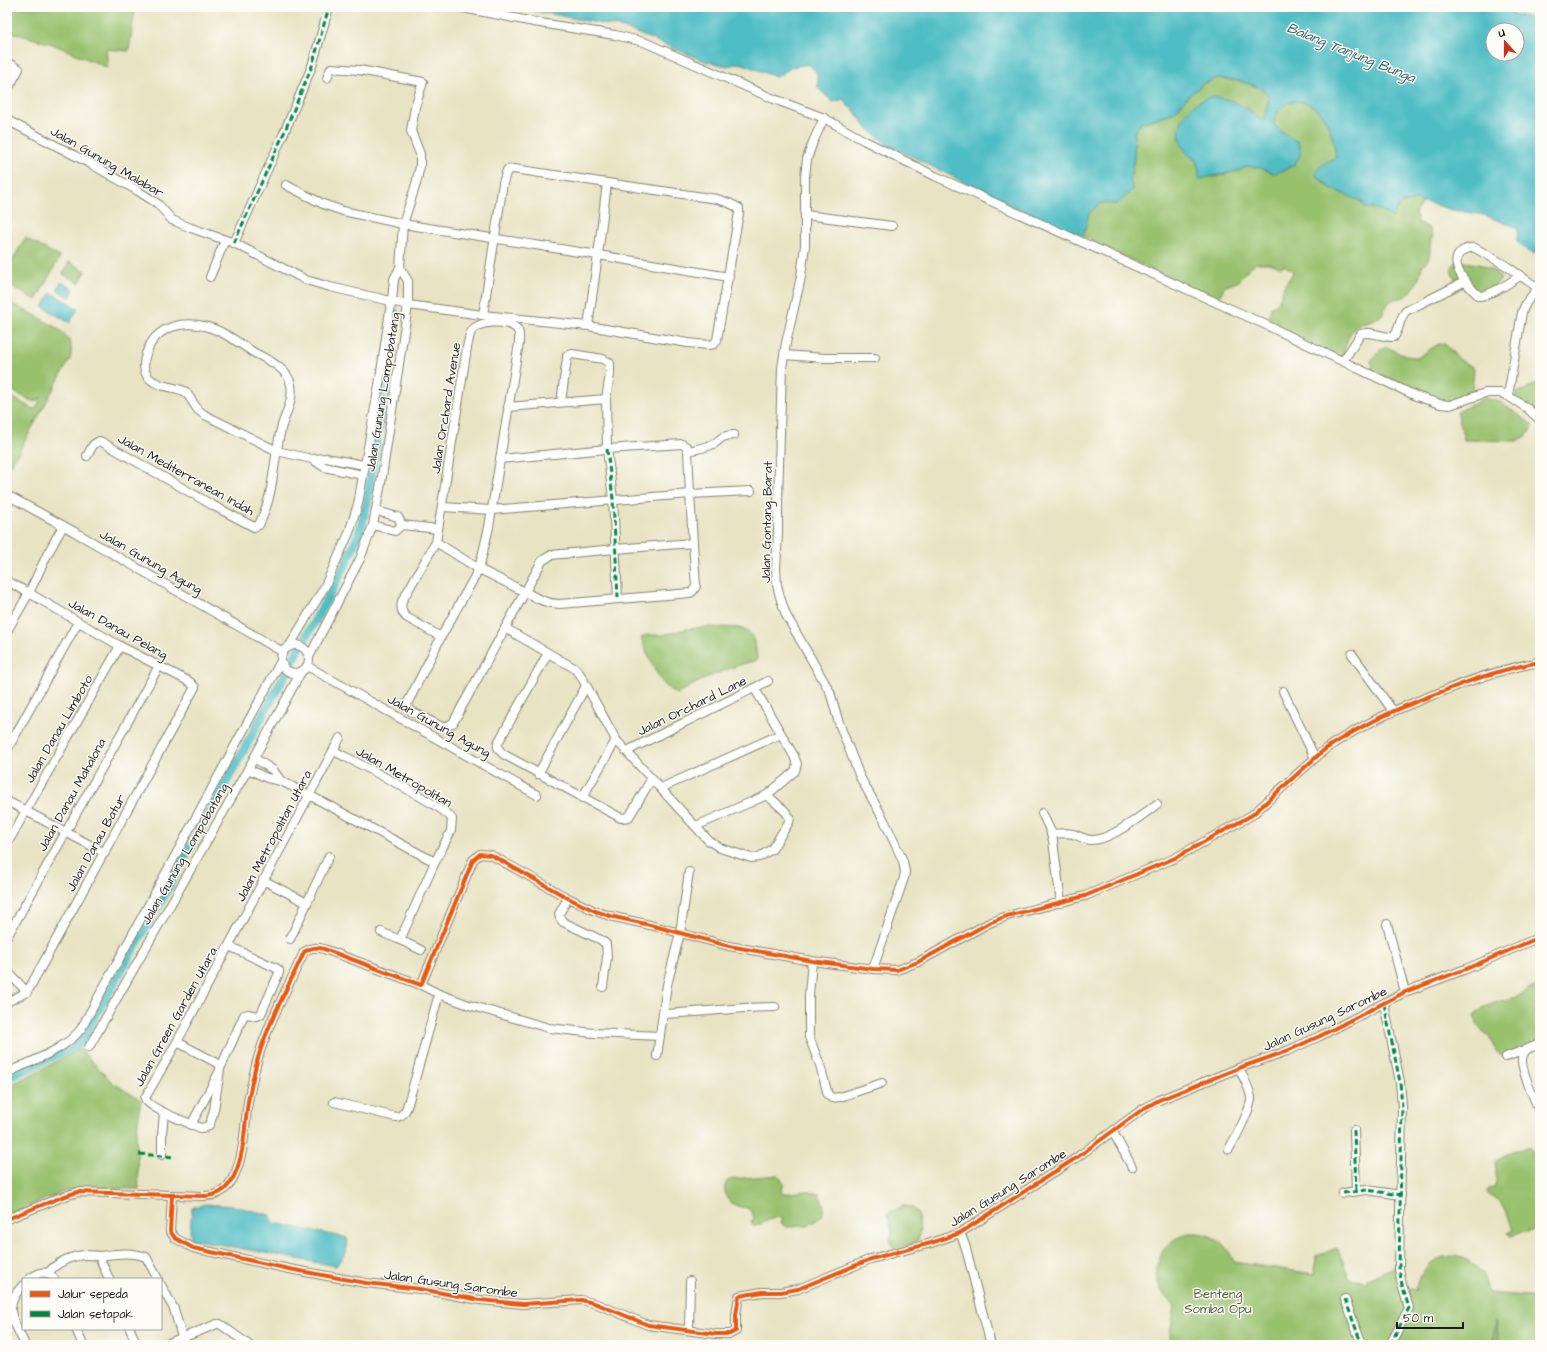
<svg xmlns="http://www.w3.org/2000/svg" width="1547" height="1352" font-family="'Architects Daughter',sans-serif">
  <rect width="100%" height="100%" fill="#fdfcf7"/>
  <filter id="ink" filterUnits="userSpaceOnUse"><feTurbulence type="fractalNoise" baseFrequency=".025" numOctaves="2"/><feDisplacementMap in="SourceGraphic" scale="8" xChannelSelector="R" yChannelSelector="G"/><feConvolveMatrix kernelMatrix="1 2 1 2 8 2 1 2 1" color-interpolation-filters="sRGB"/></filter>
  <filter id="wash" filterUnits="userSpaceOnUse"><feTurbulence type="fractalNoise" baseFrequency=".012" numOctaves="4" result="noise"/><feDisplacementMap in="SourceGraphic" scale="16" xChannelSelector="R" yChannelSelector="G"/><feGaussianBlur stdDeviation="0.9" result="paint"/><feColorMatrix in="noise" values="0 0 0 0 0 0 0 0 0 0 0 0 0 0 0 0 0 1.4 0 .05"/><feComposite in="paint" operator="in"/></filter>
  <g filter="url(#wash)">
    <rect width="100%" height="100%" fill="#e8e3c3"/>
    <!-- green -->
    <g fill="#98c16d" stroke="#5a6e44">
      <path d="M7,7h128l-6,44 -23,-2 2,19 -53,-23 -48,-14z"/>
      <path d="M1218,78c20,3 36,4 51,18l-5,25 -18,-14 -55,50 5,3 3,11 15,6 24,-6 10,-5 13,2 12,5 26,-30 -19,-12 -7,-8c2,-4 3,-8 5,-12 3,-4 8,-7 13,-9 18,-4 30,9 38,25 5,10 6,20 7,31l-7,2 -14,14c5,6 11,11 17,15 12,6 26,7 34,19 11,0 18,2 26,10 7,-14 15,-21 31,-17l-8,12 3,9 11,6 4,8c-7,12 2,20 -11,30 -2,11 -7,25 -18,31 -4,2 -9,1 -12,3 -7,4 -7,14 -13,17 -9,4 -21,7 -28,15 -5,7 -5,18 -10,26l-73,-37 3,-13 8,-8 6,-16 6,-7 2,-6 -9,-6 -3,2 -13,-4h-12l-6,4 -13,15 -13,5 -5,11 -5,3 -131,-65 6,-23 11,-10 18,1 12,-24 4,-24v-23l7,-10 34,-11 13,-16 15,-12z"/>
      <path d="M25,238l35,19 -24,43 -29,-16v-13z"/>
      <path d="M1458,261l25,4 11,6 7,8c-3,6 -11,9 -15,16 -11,-5 -50,-19 -28,-34z"/>
      <path d="M69,262l17,9 -7,12 -16,-9z"/>
      <path d="M7,301c13,7 52,25 59,35 6,7 6,15 4,23l-54,98 -6,8 -3,1v-71l28,15 6,-12 -7,4 -27,-14z"/>
      <path d="M1441,343l5,2 14,15 14,8 -2,24 -6,6 -26,6 -71,-35 4,-1 -2,-7 9,-11 7,-3c10,5 24,14 35,8 7,-4 11,-9 19,-12z"/>
      <path d="M1540,382v38l-25,-20v-6z"/>
      <path d="M1484,398l16,4 33,23 -6,11 -11,5 -52,-1 -7,-29 17,-7z"/>
      <path d="M707,627c31,2 48,-7 50,33 -27,7 -55,18 -79,34 -18,-4 -30,-40 -37,-56l6,-3h16l24,-6z"/>
      <path d="M1532,987h6l2,3v57c-26,9 -40,23 -51,-12 -8,-3 -12,-11 -15,-19l10,-9 17,-6 16,-4z"/>
      <path d="M80,1049l33,34 28,17 -5,36 3,53 -56,-1 -20,4 -56,23v-128z"/>
      <path d="M1528,1148h3l9,17v62l-29,9 -4,-3 6,-3c-4,-10 -6,-23 -14,-30 -5,-3 -10,-4 -13,-9l3,-3 5,-1 2,-5v-22l16,-9z"/>
      <path d="M778,1175l6,9 -3,8 2,2 22,-3 14,3 5,12 -2,10 -14,10 -22,1 -5,-4 3,-6c-14,0 -19,6 -30,10l-2,-2 -1,-3 3,-4 -3,-8c-4,-3 -8,-2 -13,-4 -12,-5 -16,-12 -11,-25l7,-2z"/>
      <path d="M903,1206c19,-1 18,21 15,34 -6,5 -16,9 -25,8l-3,-8 2,-10 -5,-16z"/>
      <path d="M1189,1233c21,-1 37,8 45,29l81,12 1,-18 21,-8 13,31 17,3v-3l29,-13 6,21 14,3c2,-6 3,-12 7,-18 21,-30 62,-14 65,21l52,4v48h-372l7,-39c-30,-23 -22,-62 14,-73z"/>
    </g>
    <!-- forest -->
    <path fill="#7aa760" stroke="#4b623e" d="M1494,1319l7,26h-8z"/>
    <!-- water -->
    <g fill="#4fbdc4" stroke="#366c70" fill-rule="evenodd">
      <path d="M515,7h989l9,7 15,3 12,11v227l-13,-4 -10,-10 1,-13 -34,-13 -31,-5 -36,-10 -16,3 -6,8 -2,7c-9,-7 -16,-10 -27,-10l-4,-6 -31,-14 -16,-14c6,-9 10,-13 21,-16 -1,-11 -3,-21 -7,-31 -7,-16 -20,-29 -38,-25 -5,2 -10,5 -13,9 -2,4 -3,8 -5,12l7,8 19,12 2,11 -7,11 -11,6 -10,2 -12,-5 -13,-2 -10,5 -39,8v-8l-3,-11c-25,-14 -20,-47 4,-59 4,-1 8,-4 12,-4 23,1 34,12 52,24l5,-25 -9,-9 -20,-6 -22,-3 -15,6 -15,12 -13,16 -34,11 -7,10v24l-4,23 3,9 -15,15 -18,-1 -11,10 -6,23 -60,-25 -137,-67 -19,-16 -14,-19 -5,-3 -4,-7 -11,3 -15,-14 -1,-15 -9,-9 -16,3 -16,10 -36,-14 -13,3 -20,-4 -83,-34zM1493,30h24v24h-24z"/>
      <path d="M61,282l13,7 -4,8 -13,-7z"/>
      <path d="M51,293l27,15 -8,15 -27,-16z"/>
      <path d="M205,1204l29,2 36,9 4,8 73,15c2,12 -3,18 -11,28l-17,-3 -128,-24 -1,-8 2,-23z"/>
    </g>
    <g fill="none" stroke-linecap="round" stroke-linejoin="round">
      <!-- canal -->
      <path stroke="#4fbdc4" stroke-width="9" d="M7,1078l68,-32 6,-5 80,-141 183,-332 15,-34 8,-30 28,-191"/>
    </g>
  </g>
  <g filter="url(#ink)">
    <g fill="none" stroke-linecap="round" stroke-linejoin="round">
      <!-- minor casing -->
      <g stroke="#828070" stroke-width="10">
        <g id="minor">
          <path d="M458,7l76,15 81,13 29,7 130,57 50,19 41,23 70,35 329,148 152,72 24,8 10,1 35,-12h15l8,3 19,12 13,12"/>
          <path d="M7,62l12,7 -12,22"/>
          <path d="M824,118l-11,24 -6,17 -2,18v68l-4,32 -15,66 -4,25 -4,131v33l-2,37 1,16 3,12 6,18 44,77 9,31 21,54 24,43 19,41 2,11 -1,6 -31,91"/>
          <path d="M7,120l84,44 47,27 20,13 14,16 19,8 43,15 72,37 24,7 78,18 75,10 105,11 100,17 21,2 5,-1 3,-4 22,-127v-5l-10,-5 -12,-4 -110,-16"/>
          <path d="M286,185l37,19 20,7 60,13 195,31 9,-72 -93,-14 -7,1 -4,13 -20,132"/>
          <path d="M806,215l86,11"/>
          <path d="M234,243l50,-110 28,-67 17,-59"/>
          <path d="M210,277l15,-37"/>
          <path d="M588,326l10,-71 131,22"/>
          <path d="M784,355l41,3h50"/>
          <path d="M1343,361l18,-27c9,-4 22,4 33,3 6,-8 5,-19 12,-26l60,-30"/>
          <path d="M1508,396l14,-84 4,-9 12,-15 -33,-23 -30,-17c-5,-1 -10,1 -14,4 -14,12 8,35 18,44 12,0 31,-14 41,-20"/>
          <path d="M561,402l6,-44v-2l5,-2 31,5 7,4v11l-4,25"/>
          <path d="M508,407l98,-8 1,50 6,50 5,99"/>
          <path d="M688,451c7,-2 16,-3 23,-6 11,-4 6,-9 23,-10"/>
          <path d="M87,456l6,-11 6,-4 3,1 112,64 40,21 5,-2c6,-13 11,-28 13,-43 3,-18 5,-36 9,-53 4,-15 13,-29 10,-44 -3,-17 -25,-26 -38,-33 -12,-8 -26,-18 -39,-23 -28,-10 -58,-5 -68,25 -3,8 -3,19 4,25 10,9 25,7 36,13l12,18 7,5 72,36 35,8 14,-1 38,7"/>
          <path d="M312,459l12,8 39,8"/>
          <path d="M7,495l66,36 210,121"/>
          <path d="M442,507l49,3 199,-16 -2,-43 -1,-4 -5,-3 -75,5 -107,10"/>
          <path d="M377,511l21,6 4,8"/>
          <path d="M373,525l22,6 7,-6 36,4"/>
          <path d="M436,542l43,27 46,23 -72,131 -9,5 -33,-17 -4,-4v-3l34,-67 38,-68 10,-42 30,-184c0,-5 1,-12 -3,-15 -10,-8 -38,-8 -45,4 -2,4 -3,11 -4,16l-31,194 -34,59c-1,7 -1,11 4,16l35,20"/>
          <path d="M693,543l3,43 -3,5 -3,2 -130,11c-14,0 -23,-6 -35,-12l17,-31 9,-6 64,-6 78,-6 -3,-49 61,-3"/>
          <path d="M7,581l22,12 91,53 70,36 5,5 -165,300 -5,6 -18,9"/>
          <path d="M505,628l69,40 6,6 36,66 92,100 12,8 31,10 8,-1 13,-8 17,-27 1,-4 -5,-7 -18,-16"/>
          <path d="M7,631l22,-38 18,-38 16,-29"/>
          <circle cx="295" cy="659" r="14"/>
          <path d="M289,647l36,-61 24,-53 9,-29 21,-119 11,-75 2,-9 2,-22 6,-11 3,-44 13,-40 4,-18v-12l-9,-23 4,-24 8,-25 -64,-12 -28,-2 -4,10"/>
          <path d="M548,653l-50,90c-1,5 1,7 5,11l118,64 8,-1 23,-39"/>
          <path d="M1352,654l41,57"/>
          <path d="M309,657l51,-98 13,-34 8,-42 27,-178v-24l-8,-13"/>
          <path d="M307,666l230,129"/>
          <path d="M1283,691l32,67"/>
          <path d="M7,750l71,-128"/>
          <path d="M334,751c19,10 111,55 118,68l-1,12 -16,31 -35,78 21,10"/>
          <path d="M627,751l141,-70"/>
          <path d="M254,758l19,12 8,11"/>
          <path d="M248,769l19,9 14,3 28,14 126,67"/>
          <path d="M538,774l48,-88"/>
          <path d="M661,788l120,-54"/>
          <path d="M582,798l34,-58"/>
          <path d="M7,801l98,52"/>
          <path d="M1042,813l9,19 2,9 8,62"/>
          <path d="M696,826l71,-31 28,-24 2,-7 -3,-8 -39,-67"/>
          <path d="M1051,834c7,0 15,-2 22,0 6,2 11,5 17,6 18,2 53,-25 67,-36"/>
          <path d="M7,844l113,-198"/>
          <path d="M263,880l44,23 -17,36"/>
          <path d="M568,898l-9,16 1,4 3,4 38,18 5,4 1,13 -4,30"/>
          <path d="M307,903l22,-47"/>
          <path d="M1387,924l18,68"/>
          <path d="M381,932l19,8"/>
          <path d="M7,937l152,-271"/>
          <path d="M229,946l47,22 3,2v3l-18,41 -4,2 -9,-2 -4,1 -24,54 -6,41 -4,14 -4,3 -5,1c-10,-4 -54,-20 -56,-30l32,-56 163,-304"/>
          <path d="M812,961l-3,34v42l11,28 8,30 4,3 8,-1 42,-14"/>
          <path d="M7,971l20,21"/>
          <path d="M421,985l18,9 30,11 80,23 45,5 66,3"/>
          <path d="M1384,1004l16,78 2,24 -3,162 3,17 7,23 -19,37"/>
          <path d="M663,1014c37,-1 74,-7 112,-7"/>
          <path d="M177,1042l44,23"/>
          <path d="M89,1047l159,-278 53,-97"/>
          <path d="M1526,1050c-2,3 -4,6 -4,9 -1,12 13,42 18,53"/>
          <path d="M657,1056l10,-71 13,-52 9,-61"/>
          <path d="M1506,1057l34,-13"/>
          <path d="M7,1073c24,-12 58,-23 74,-44l200,-368"/>
          <path d="M334,1102l62,15c10,-1 11,-11 14,-20l29,-103"/>
          <path d="M191,1125l27,-51"/>
          <path d="M1354,1130l2,61"/>
          <path d="M1113,1132l19,35"/>
          <path d="M1229,1149c6,-10 23,-42 22,-52 -2,-10 -8,-20 -12,-29"/>
          <path d="M162,1155v-20l2,-22"/>
          <path d="M1343,1193l24,-3 34,5"/>
          <path d="M172,1196l-2,35 5,7 18,10 96,21 77,14 54,6 60,11 43,4 58,-4 16,4 51,21 68,9h14l6,-3v-16l3,-19 23,-4h19l17,-3 73,-30 60,-16 29,-10 116,-75 67,-49 16,-9 80,-32 48,-17 33,-15 85,-44 61,-23 74,-32"/>
          <path d="M7,1219l55,-22 16,-5 125,4c16,0 24,-6 31,-20 12,-25 10,-54 15,-80 2,-9 4,-18 6,-27 10,-41 32,-79 49,-117 7,-5 12,-5 20,-3l97,36 52,-125 7,-6 11,1 77,43 27,13 15,5 40,9 79,21 83,15 61,8 24,1 21,-8 71,-39 18,-7 78,-20 90,-38 77,-43 72,-65c36,-25 76,-43 117,-58 32,-13 65,-24 99,-30"/>
          <path d="M960,1233l5,12 26,100"/>
          <path d="M99,1256l10,23"/>
          <path d="M48,1273c9,-11 25,-18 39,-18 4,0 9,1 13,1 15,-2 30,-5 46,1l12,22"/>
          <path d="M29,1279c9,-6 18,-11 25,0"/>
          <path d="M23,1285c-22,23 -9,35 2,60"/>
          <path d="M161,1285l13,24 8,28"/>
          <path d="M1345,1299l14,38 4,6 5,2"/>
          <path d="M76,1329l7,16"/>
          <path d="M130,1329l7,16"/>
          <path d="M689,1329l1,-48"/>
          <path d="M164,1345l53,-21h3l29,21"/>
        </g>
      </g>
      <!-- minor -->
      <use href="#minor" stroke="#fff" stroke-width="8"/>
      <!-- quiet -->
      <g stroke="#00873e" stroke-width="3" stroke-dasharray="6 3" stroke-linecap="butt">
        <path d="M234,243l50,-110 28,-67 17,-59"/>
        <path d="M607,449l6,50 5,99"/>
        <path d="M1384,1004l16,78 2,24 -3,162 3,17 7,23 -19,37"/>
        <path d="M1354,1130l2,61"/>
        <path d="M139,1154l36,3"/>
        <path d="M1343,1193l24,-3 34,5"/>
        <path d="M1345,1299l14,38 4,6 5,2"/>
      </g>
      <!-- cycleway casing -->
      <g stroke="#fdfcf7" stroke-width="6">
        <g id="cycleway">
          <path d="M172,1196l-2,35 5,7 18,10 96,21 77,14 54,6 60,11 43,4 58,-4 16,4 51,21 68,9h14l6,-3v-16l3,-19 23,-4h19l17,-3 73,-30 60,-16 29,-10 116,-75 67,-49 16,-9 80,-32 48,-17 33,-15 85,-44 61,-23 74,-32"/>
          <path d="M7,1219l55,-22 16,-5 125,4c16,0 24,-6 31,-20 12,-25 10,-54 15,-80 2,-9 4,-18 6,-27 10,-41 32,-79 49,-117 7,-5 12,-5 20,-3l97,36 52,-125 7,-6 11,1 77,43 27,13 15,5 40,9 79,21 83,15 61,8 24,1 21,-8 71,-39 18,-7 78,-20 90,-38 77,-43 72,-65c36,-25 76,-43 117,-58 32,-13 65,-24 99,-30"/>
        </g>
      </g>
      <!-- cycleway -->
      <use href="#cycleway" stroke="#e8590c" stroke-width="4"/>
    </g>
  </g>
  <g text-anchor="middle" dominant-baseline="central" stroke-width="3" stroke-linejoin="round" paint-order="stroke">
    <!-- street labels -->
    <g font-size="13" fill="#1c1c1c" stroke="#fdfcf7">
      <text transform="translate(107 162) rotate(30)">Jalan Gunung Malabar</text>
      <text transform="translate(383 392) rotate(-81)">Jalan Gunung Lompobatang</text>
      <text transform="translate(446 408) rotate(-81)">Jalan Orchard Avenue</text>
      <text transform="translate(186 475) rotate(29)">Jalan Mediterranean Indah</text>
      <text transform="translate(767 522) rotate(-89)">Jalan Gontang Barat</text>
      <text transform="translate(151 562) rotate(30)">Jalan Gunung Agung</text>
      <text transform="translate(118 629) rotate(29)">Jalan Danau Pelang</text>
      <text transform="translate(692 706) rotate(-26)">Jalan Orchard Lane</text>
      <text transform="translate(439 726) rotate(29)">Jalan Gunung Agung</text>
      <text transform="translate(59 729) rotate(-60)">Jalan Danau Limboto</text>
      <text transform="translate(404 777) rotate(30)">Jalan Metropolitan</text>
      <text transform="translate(72 795) rotate(-61)">Jalan Danau Mahalona</text>
      <text transform="translate(274 836) rotate(-62)">Jalan Metropolitan Utara</text>
      <text transform="translate(96 843) rotate(-61)">Jalan Danau Batur</text>
      <text transform="translate(185 854) rotate(-60)">Jalan Gunung Lompobatang</text>
      <text transform="translate(176 1017) rotate(-61)">Jalan Green Garden Utara</text>
      <text transform="translate(1325 1019) rotate(-25)">Jalan Gusung Sarombe</text>
      <text transform="translate(1008 1188) rotate(-32)">Jalan Gusung Sarombe</text>
      <text transform="translate(451 1284) rotate(8)">Jalan Gusung Sarombe</text>
    </g>
    <!-- park labels -->
    <g font-size="13" fill="#4e5e3c" stroke="#fdfcf7">
      <text x="1218" y="1294">Benteng<tspan x="1218" dy="15">Somba Opu</tspan></text>
    </g>
    <!-- water labels -->
    <g font-size="14" font-style="italic" fill="#305c5f" stroke="#fdfcf7">
      <text transform="translate(1351 53) rotate(22)">Balang Tanjung Bunga</text>
    </g>
  </g>
  <!-- margin -->
  <rect width="1547" height="1352" fill="none" stroke="#fdfcf7" stroke-width="24"/>
  <!-- legend -->
  <rect x="22" y="1278" width="140" height="52" fill="#fdfcf7" stroke="#a3a29f"/>
  <rect x="30" y="1291" width="20" height="6" fill="#e8590c" stroke="#a3a29f"/>
  <text x="58" y="1298" font-size="12" fill="#1c1c1c">Jalur sepeda</text>
  <rect x="30" y="1311" width="20" height="6" fill="#00873e" stroke="#a3a29f"/>
  <text x="58" y="1318" font-size="12" fill="#1c1c1c">Jalan setapak</text>
  <!-- north arrow -->
  <g transform="translate(1505 42) rotate(339)"><circle r="19" fill="#fdfcf7" stroke="#a3a29f"/>
  <path d="M0-3L7 15L0 10L-7 15Z" fill="#c8321e"/>
  <text y="-6" font-size="11" font-weight="bold" text-anchor="middle" fill="#1c1c1c">U</text>
  </g>
  <!-- scale -->
  <path d="M1397 1322v6h66v-6" fill="none" stroke="#1c1c1c" stroke-width="2"/>
  <text x="1403" y="1322" font-size="12" fill="#1c1c1c" stroke="#fdfcf7" stroke-width="3" paint-order="stroke">50 m</text>
</svg>
